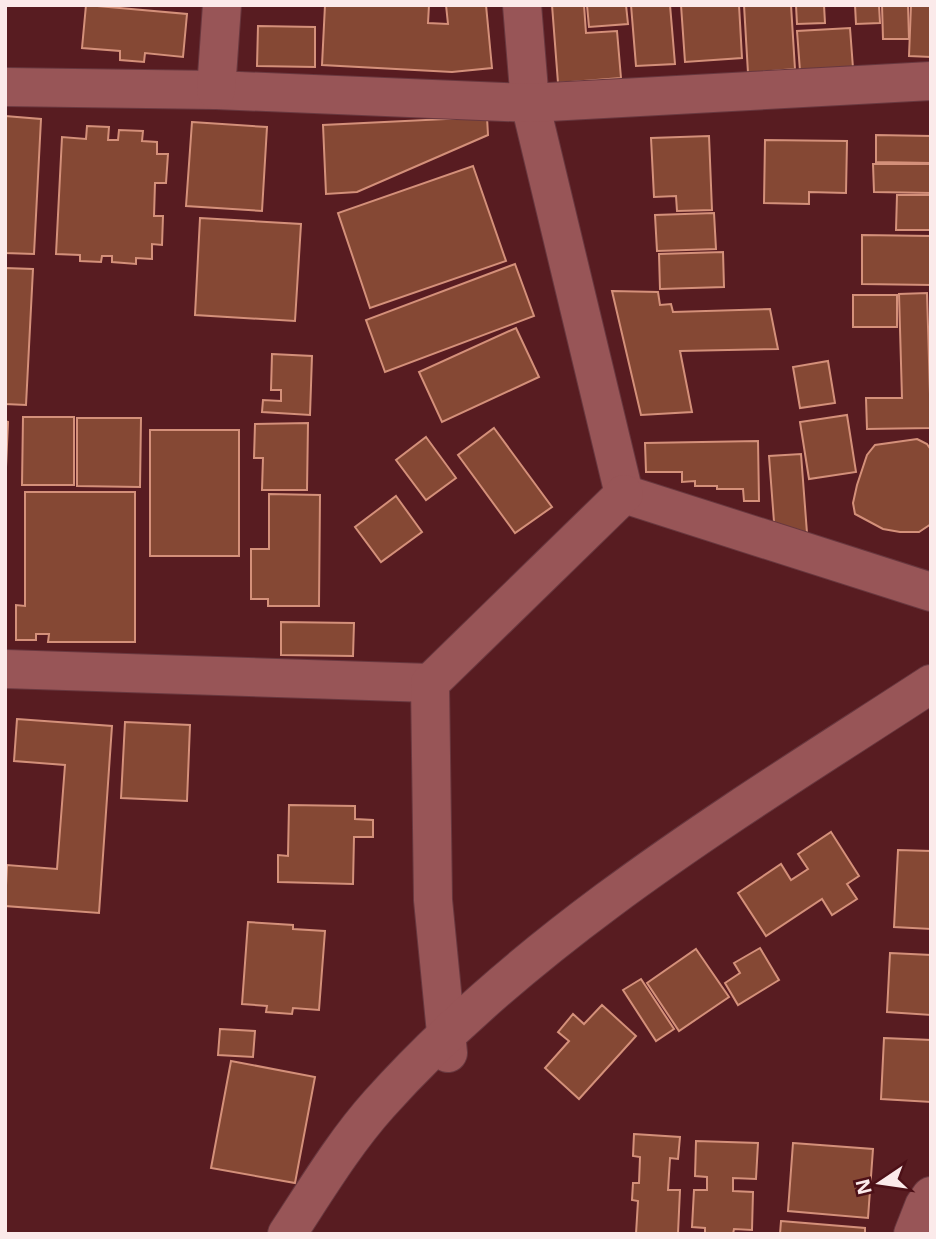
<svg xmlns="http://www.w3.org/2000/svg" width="936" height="1239" font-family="'Noto Sans',sans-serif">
  <rect width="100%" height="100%" fill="#581c21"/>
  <!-- building -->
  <g fill="#854834" stroke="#d4907a" stroke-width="2">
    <path d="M86,5l101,9 -4,43 -38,-4 -1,9 -24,-2v-9l-38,-3z"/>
    <path d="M325,5h104l-1,18 20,1 -2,-19h40l6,63 -40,4 -130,-7z"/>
    <path d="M552,5h32l2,28 31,-2 4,47 -63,5z"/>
    <path d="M587,5h39l2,19 -39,3z"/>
    <path d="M631,5h39l5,59 -39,2z"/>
    <path d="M681,5h58l3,53 -57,4z"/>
    <path d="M744,5h47l4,64 -47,4z"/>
    <path d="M796,5h28l1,18 -28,1z"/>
    <path d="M855,5h24l1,18 -24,1z"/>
    <path d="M882,5h26l1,34h-26z"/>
    <path d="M911,5h20v52l-22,-1z"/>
    <path d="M258,26l57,1v40l-58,-1z"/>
    <path d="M850,28l3,40 -53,3 -3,-40z"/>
    <path d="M5,116l36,3 -7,135 -29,-1z"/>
    <path d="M487,117l1,18 -131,57 -31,2 -3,-69z"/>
    <path d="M192,122l75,5 -5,84 -76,-5z"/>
    <path d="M87,126l22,1 -1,13h10l1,-10 24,1 -1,10 15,1v12h11l-2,29h-11l-1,33h9l-1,29 -10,-1v15l-16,-1v6l-24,-2v-6h-10l-1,6 -21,-1v-6l-24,-1 6,-117 24,2z"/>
    <path d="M876,135l55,1v27l-55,-1z"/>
    <path d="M709,136l3,74 -35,1 -1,-15 -22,1 -3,-59z"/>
    <path d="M765,140l82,1 -1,52 -37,-1v12l-45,-1z"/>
    <path d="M873,164h58v29l-57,-1z"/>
    <path d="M473,166l33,95 -136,47 -32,-95z"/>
    <path d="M897,195h34v35h-35z"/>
    <path d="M714,213l2,36 -59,2 -2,-36z"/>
    <path d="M200,218l101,6 -6,97 -100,-6z"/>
    <path d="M862,235l69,1v49l-69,-1z"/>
    <path d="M723,252l1,35 -64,2 -1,-35z"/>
    <path d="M515,264l19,52 -149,56 -19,-52z"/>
    <path d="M5,268l28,1 -7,136 -21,-1z"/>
    <path d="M612,291l46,1 2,13 11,-1 2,8 97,-3 8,40 -98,2 12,61 -51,3z"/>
    <path d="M927,293l4,135 -64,1 -1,-31h36l-3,-104z"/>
    <rect x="853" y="295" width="44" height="32"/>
    <path d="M516,328l23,49 -97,45 -23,-50z"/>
    <path d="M272,354l40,2 -2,59 -48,-3 1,-12 18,1v-11h-10z"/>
    <path d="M828,361l7,42 -35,5 -7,-41z"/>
    <path d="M847,415l9,57 -47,7 -9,-57z"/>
    <path d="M23,417h51v68h-52z"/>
    <path d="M77,418h64l-1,69 -63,-1z"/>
    <path d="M5,421l3,1 -3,68z"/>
    <path d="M308,423l-1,67h-45l1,-32h-9l1,-34z"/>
    <path d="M494,428l58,79 -37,26 -57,-78z"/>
    <rect x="150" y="430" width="89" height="126"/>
    <path d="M426,437l30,41 -30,22 -30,-40z"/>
    <path d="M917,439l10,5 4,6v74l-12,8h-19l-17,-3 -28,-15 -2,-11 4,-18 10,-30 8,-10z"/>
    <path d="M758,441l1,60h-15l-1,-12h-26v-3h-22v-5l-13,1v-10h-36l-1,-29z"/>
    <path d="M801,454l6,79 -32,2 -6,-79z"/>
    <path d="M25,492h110v150h-87l1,-8h-13v6h-20v-35l9,1z"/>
    <path d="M269,494l51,1 -1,111h-51v-7h-17v-50h18z"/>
    <path d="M396,496l26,36 -41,30 -26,-35z"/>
    <path d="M281,622l73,1 -1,33 -72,-1z"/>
    <path d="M17,719l95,7 -13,187 -94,-7 2,-41 50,4 8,-104 -51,-4z"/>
    <path d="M125,722l65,3 -3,76 -66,-3z"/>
    <path d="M289,805l66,1v13l18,1v17h-19l-1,47 -75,-2v-27l10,1z"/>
    <path d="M831,832l28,44 -12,8 10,15 -25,16 -10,-16 -56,37 -28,-43 43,-29 10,16 17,-11 -10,-15z"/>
    <path d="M898,850l33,1v78l-37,-2z"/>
    <path d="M248,922l45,3v4l32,2 -6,79 -26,-2 -1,6 -26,-2 1,-6 -25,-2z"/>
    <path d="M760,948l19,32 -41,25 -13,-22 15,-10 -6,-10z"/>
    <path d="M696,949l33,48 -50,34 -32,-48z"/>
    <path d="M890,953l41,2v60l-44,-3z"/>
    <path d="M641,979l33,50 -18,12 -33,-51z"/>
    <path d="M602,1005l34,31 -57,63 -34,-31 24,-27 -11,-9 15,-18 11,10z"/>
    <path d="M220,1029l35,2 -2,26 -35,-2z"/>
    <path d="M884,1038l47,2v62l-50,-3z"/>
    <path d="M231,1061l84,16 -20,106 -84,-15z"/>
    <path d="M634,1134l46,3 -2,22 -8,-1 -2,32h12l-2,43 -42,1 2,-33 -6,-1 1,-17h6l1,-26 -7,-1z"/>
    <path d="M696,1141l62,2 -2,36 -23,-1v13l20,1 -1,38 -18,-1 -1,5h-28v-6l-13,-1 2,-37h13v-13l-12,-1z"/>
    <path d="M793,1143l80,6 -5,69 -80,-7z"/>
    <path d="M781,1221l84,7v6h-85z"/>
  </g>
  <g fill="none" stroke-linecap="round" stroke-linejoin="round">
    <!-- minor casing -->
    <g stroke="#69383f" stroke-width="40">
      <g id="minor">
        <path d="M522,5l8,98 94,391"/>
        <path d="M5,87l211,3 314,13 401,-22"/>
        <path d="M216,90l6,-85"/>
        <path d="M624,494l307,98"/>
        <path d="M5,669l425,14"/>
        <path d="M448,1053l-15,-153 -3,-217 194,-189"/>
        <path d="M287,1234c29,-44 57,-91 92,-130 154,-172 360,-295 552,-420"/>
        <path d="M913,1234l11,-28 7,-10"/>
      </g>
    </g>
    <!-- minor -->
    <use href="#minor" stroke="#985557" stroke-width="38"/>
  </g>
  <!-- border -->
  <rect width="936" height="1239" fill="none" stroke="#fbeaea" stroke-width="14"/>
  <!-- north arrow -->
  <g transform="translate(880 1183) rotate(257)" stroke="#4c1017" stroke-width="5" paint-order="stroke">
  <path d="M0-5L12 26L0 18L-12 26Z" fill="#fbeaea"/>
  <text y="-10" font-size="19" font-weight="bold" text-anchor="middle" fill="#fbeaea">N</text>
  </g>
</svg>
